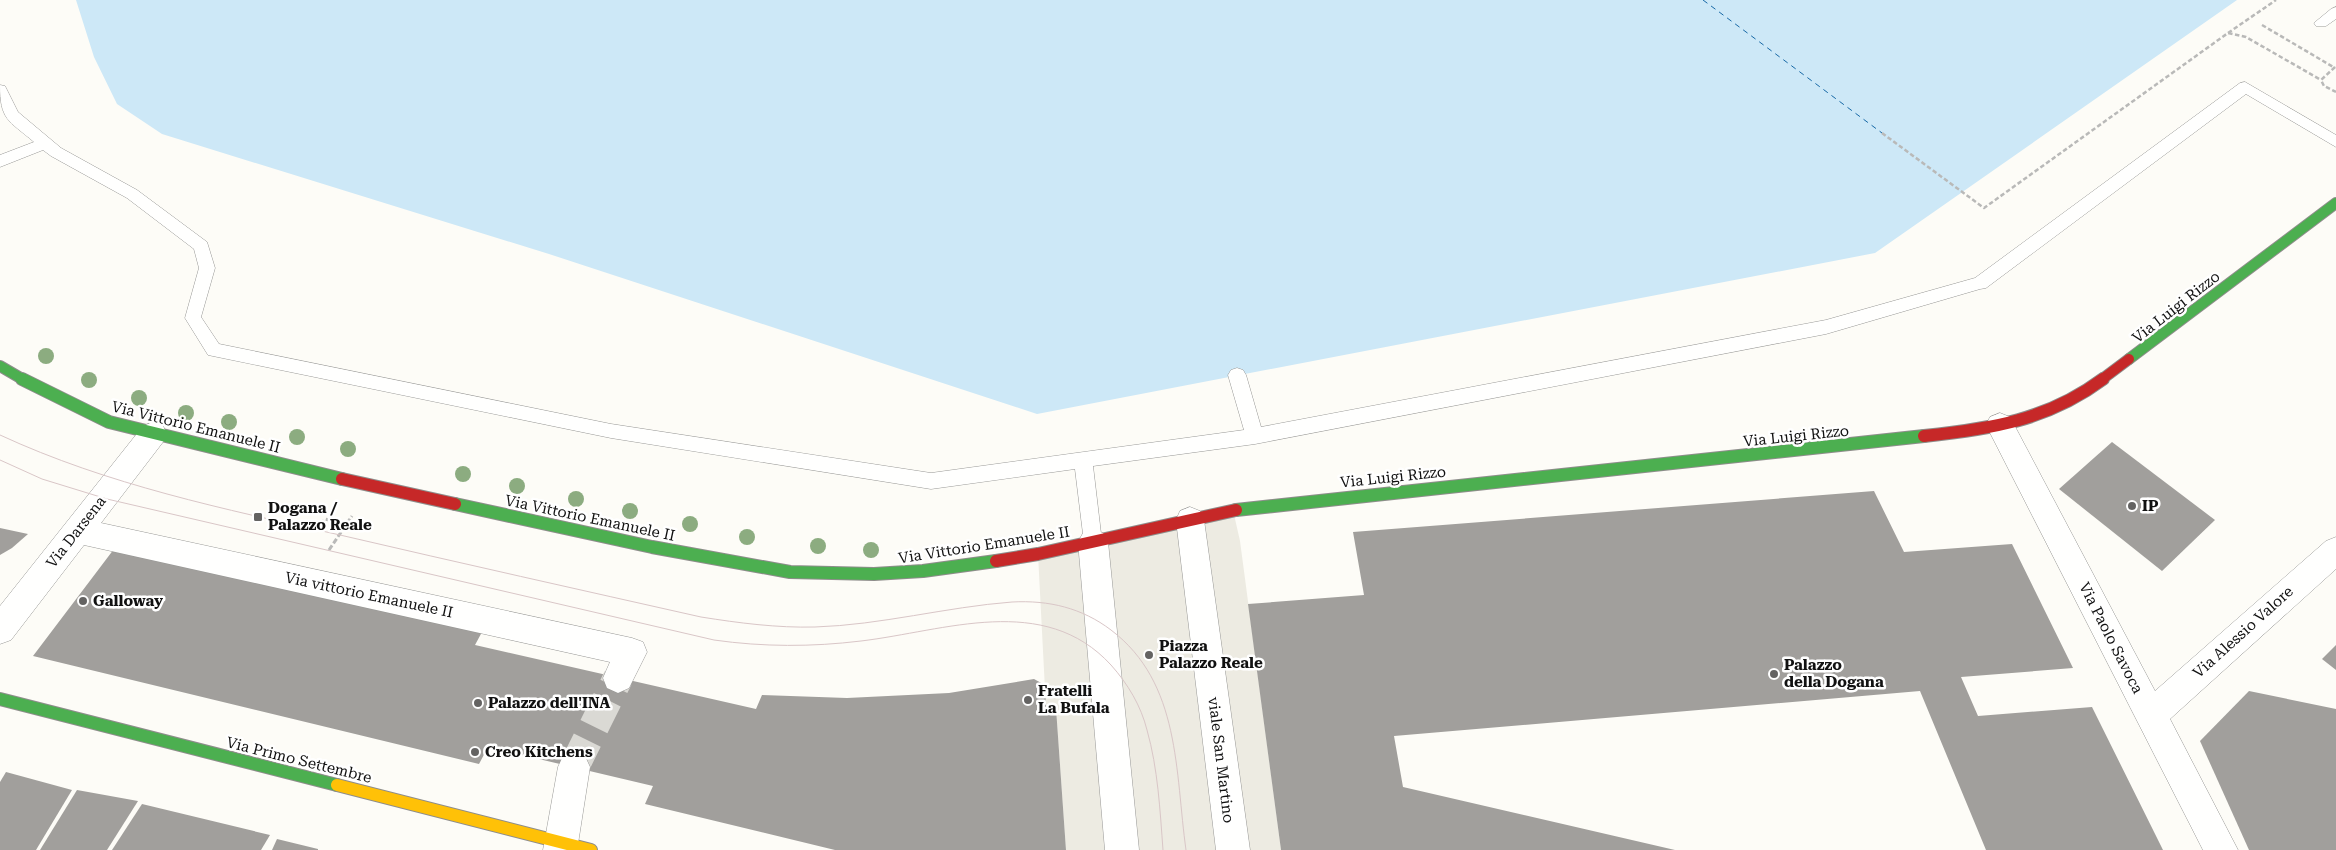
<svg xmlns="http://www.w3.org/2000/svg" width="2336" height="850" font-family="'Roboto Serif',serif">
  <rect width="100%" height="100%" fill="#fdfcf7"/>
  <!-- plaza -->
  <path fill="#edebe2" d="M1233,510l7,31 41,309h-215l-10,-142 -10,1 -8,-155z"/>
  <!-- water -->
  <path fill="#cde8f7" d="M76,0h2161l-362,253 -838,161 -488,-160 -387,-120 -45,-30 -23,-47z"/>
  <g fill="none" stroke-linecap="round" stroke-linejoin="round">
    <!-- ferry -->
    <path stroke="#1768a6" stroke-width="1" stroke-dasharray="5.5 4.5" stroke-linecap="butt" d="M1703,0l179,133"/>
  </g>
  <!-- building -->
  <g fill="#a19f9c">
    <path d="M2112,442l103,78 -53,51 -103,-82z"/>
    <path d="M1874,491l30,61 108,-8 61,124 -112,9 17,39 114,-9 71,143h-177l-66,-159 -526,45 9,51 272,63h-394l-33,-246 116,-9 -11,-63z"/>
    <path d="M0,528l28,6 -16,14 -12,7z"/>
    <path d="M114,549l368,83 -7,13 281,64 6,-14 85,3 102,-5 85,-14 11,6 1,24 10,-1 10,142h-231l-190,-46 8,-18 -165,-39 -9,17 -446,-108z"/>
    <path d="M2336,645v25l-14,-11z"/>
    <path d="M2249,691l87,18v141h-87l-49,-109z"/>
    <path d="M6,772l66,18 -36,60h-36v-68z"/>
    <path d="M77,790l61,11 -31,49h-67z"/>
    <path d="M142,804l128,31 -9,15h-149z"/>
    <path d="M277,839l41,10v1h-46z"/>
  </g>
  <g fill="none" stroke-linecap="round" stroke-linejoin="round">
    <!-- street-tunnel -->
    <path stroke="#dad9d4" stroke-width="30" stroke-dasharray="30 15" stroke-linecap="butt" d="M574,767l44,-89"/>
    <!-- lane casing -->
    <g stroke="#979795" stroke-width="1">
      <g id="lane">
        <path d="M2336,7v12l-10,7h-10l-2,-3 17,-14z"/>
        <path d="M2245,82l91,53v12l-90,-53 -260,194 -6,1 -154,45 -571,110 -162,22 9,76 -2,6 -7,2 -7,-2 -2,-6 -9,-73 -144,20 -320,-51 -403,-83 -23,-37 14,-50 -5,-19 -67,-51 -76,-42 -8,-6 -43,17v-12l34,-13c-26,-22 -34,-22 -34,-57l5,1 13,26 43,36 76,42 70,52 8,26 -14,49 18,27 392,80 320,49 313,-43 -16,-55 3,-5 6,-2 6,2 3,5 15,52 565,-107 149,-42 265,-195z"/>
      </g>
    </g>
    <!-- street casing -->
    <g stroke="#979795" stroke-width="1">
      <g id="street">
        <path d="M2000,413l10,4 145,274 171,-150 10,-4v32l-166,150 68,131h-35l-217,-425 4,-8z"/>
        <path d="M153,422l10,4 4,8 -4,8 -62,81 531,115 11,4 4,10 -18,36 -11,5 -11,-5 -4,-10 7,-16 -526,-117 -73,95 -11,4v-38l143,-180z"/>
        <path d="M1190,507l10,4 4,9 46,330h-34l-40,-330 4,-9z"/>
        <path d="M1093,529l10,4 5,9 31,308h-34l-27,-308 5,-9z"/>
        <path d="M574,751l11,5 5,11 -13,83h-34l15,-83 5,-11z"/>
      </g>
    </g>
    <!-- fast-far1 casing -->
    <g stroke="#8e8d8b" stroke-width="12">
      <g id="fast-far1">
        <path d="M2129,359l207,-156"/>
        <path d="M0,366l24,14"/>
      </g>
    </g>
    <!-- fast casing -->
    <g stroke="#8e8d8b" stroke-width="14">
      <g id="fast">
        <path d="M22,379l87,43 233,57"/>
        <path d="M455,504l197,43 138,25 84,2 49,-3 73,-10"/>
        <path d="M1236,510l688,-74"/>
        <path d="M0,699l337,86"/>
      </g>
    </g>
    <!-- slow casing -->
    <g stroke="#8e8d8b" stroke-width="14">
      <path id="slow" d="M337,785l254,65"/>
    </g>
    <!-- jam-far1 casing -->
    <g stroke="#8e8d8b" stroke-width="12">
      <path id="jam-far1" d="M2101,380l28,-21"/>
    </g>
    <!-- jam casing -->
    <g stroke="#8e8d8b" stroke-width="14">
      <g id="jam">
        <path d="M1924,436c67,-7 124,-16 179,-57"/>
        <path d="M342,479l113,25"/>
        <path d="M996,561l42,-7 198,-44"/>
      </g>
    </g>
    <!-- path-far1 -->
    <g stroke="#b9b9b8" stroke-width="2.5" stroke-dasharray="4.5 2.5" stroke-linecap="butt">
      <path d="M2262,25l73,43"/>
      <path d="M2228,33l48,-33"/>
      <path d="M2335,67l-14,13 3,6 12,6"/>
      <path d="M1882,133l102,75 244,-175 18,4 75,43"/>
    </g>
    <!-- path -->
    <g stroke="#b9b9b8" stroke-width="3" stroke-dasharray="5.5 2.5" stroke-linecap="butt">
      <path d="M321,525l4,-6 22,5"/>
      <path d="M329,550l23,-34"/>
    </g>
    <!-- lane -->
    <use href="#lane" fill="#fffffe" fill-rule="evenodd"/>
    <!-- street -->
    <use href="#street" fill="#fffffe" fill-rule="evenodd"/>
    <!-- fast-far1 -->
    <use href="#fast-far1" stroke="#4caf50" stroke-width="10"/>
    <!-- fast -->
    <use href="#fast" stroke="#4caf50" stroke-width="12"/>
    <!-- slow -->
    <use href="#slow" stroke="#ffc107" stroke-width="12"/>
    <!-- jam-far1 -->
    <use href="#jam-far1" stroke="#c62828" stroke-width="10"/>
    <!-- jam -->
    <use href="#jam" stroke="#c62828" stroke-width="12"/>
    <!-- tram -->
    <g stroke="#d9c6c7" stroke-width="1">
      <path d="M0,435c108,50 224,74 340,100 120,28 241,55 361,82 38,6 76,11 114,10 66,-2 131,-20 197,-25 37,-2 70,6 99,28 70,53 64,142 75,220"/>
      <path d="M0,460l42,19 65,20 607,141c49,7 98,7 147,1 84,-10 183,-49 250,24 17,19 30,41 36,65 11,39 13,80 16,120"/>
    </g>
  </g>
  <!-- trees -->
  <g fill="#8cac80">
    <circle cx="46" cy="356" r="8"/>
    <circle cx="89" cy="380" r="8"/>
    <circle cx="139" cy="398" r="8"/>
    <circle cx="186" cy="413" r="8"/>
    <circle cx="229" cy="422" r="8"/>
    <circle cx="297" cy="437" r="8"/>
    <circle cx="348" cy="449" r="8"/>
    <circle cx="463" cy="474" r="8"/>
    <circle cx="517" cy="486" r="8"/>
    <circle cx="576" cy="499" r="8"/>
    <circle cx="630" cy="511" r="8"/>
    <circle cx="690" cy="524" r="8"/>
    <circle cx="747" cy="537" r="8"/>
    <circle cx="818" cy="546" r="8"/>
    <circle cx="871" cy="550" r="8"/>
  </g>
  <!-- markers -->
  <g fill="#646362" stroke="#fff" stroke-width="2">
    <circle cx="2132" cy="506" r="5"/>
    <rect x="253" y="512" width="10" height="10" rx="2.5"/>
    <circle cx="83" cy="601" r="5"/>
    <circle cx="1149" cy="655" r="5"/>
    <circle cx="1774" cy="674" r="5"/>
    <circle cx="1028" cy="700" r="5"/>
    <circle cx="478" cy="703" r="5"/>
    <circle cx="475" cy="752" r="5"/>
  </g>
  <g text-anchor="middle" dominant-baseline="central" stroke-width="5" stroke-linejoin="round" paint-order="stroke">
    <!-- street labels -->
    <g font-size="15" fill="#111" stroke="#fff">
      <text transform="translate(2176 307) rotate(-38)">Via Luigi Rizzo</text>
      <text transform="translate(196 427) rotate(14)">Via Vittorio Emanuele II</text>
      <text transform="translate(1796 436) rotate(-6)">Via Luigi Rizzo</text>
      <text transform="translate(1393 477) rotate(-6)">Via Luigi Rizzo</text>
      <text transform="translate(590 518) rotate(12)">Via Vittorio Emanuele II</text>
      <text transform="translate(76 532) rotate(-52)">Via Darsena</text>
      <text transform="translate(984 545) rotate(-9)">Via Vittorio Emanuele II</text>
      <text transform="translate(369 595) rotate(12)">Via vittorio Emanuele II</text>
      <text transform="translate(2243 632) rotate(-42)">Via Alessio Valore</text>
      <text transform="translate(2111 638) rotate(63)">Via Paolo Savoca</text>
      <text transform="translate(299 760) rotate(14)">Via Primo Settembre</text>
      <text transform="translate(1221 760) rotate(83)">viale San Martino</text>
    </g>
    <!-- poi labels -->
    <g font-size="15" font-weight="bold" fill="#111" stroke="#fff" text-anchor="start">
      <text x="2142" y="506">IP</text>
      <text x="268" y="508">Dogana /<tspan x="268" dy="17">Palazzo Reale</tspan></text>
      <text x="93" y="601">Galloway</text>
      <text x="1159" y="646">Piazza<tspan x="1159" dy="17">Palazzo Reale</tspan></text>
      <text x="1784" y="665">Palazzo<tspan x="1784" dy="17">della Dogana</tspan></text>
      <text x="1038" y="691">Fratelli<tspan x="1038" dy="17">La Bufala</tspan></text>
      <text x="488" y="703">Palazzo dell'INA</text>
      <text x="485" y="752">Creo Kitchens</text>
    </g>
  </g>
</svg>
